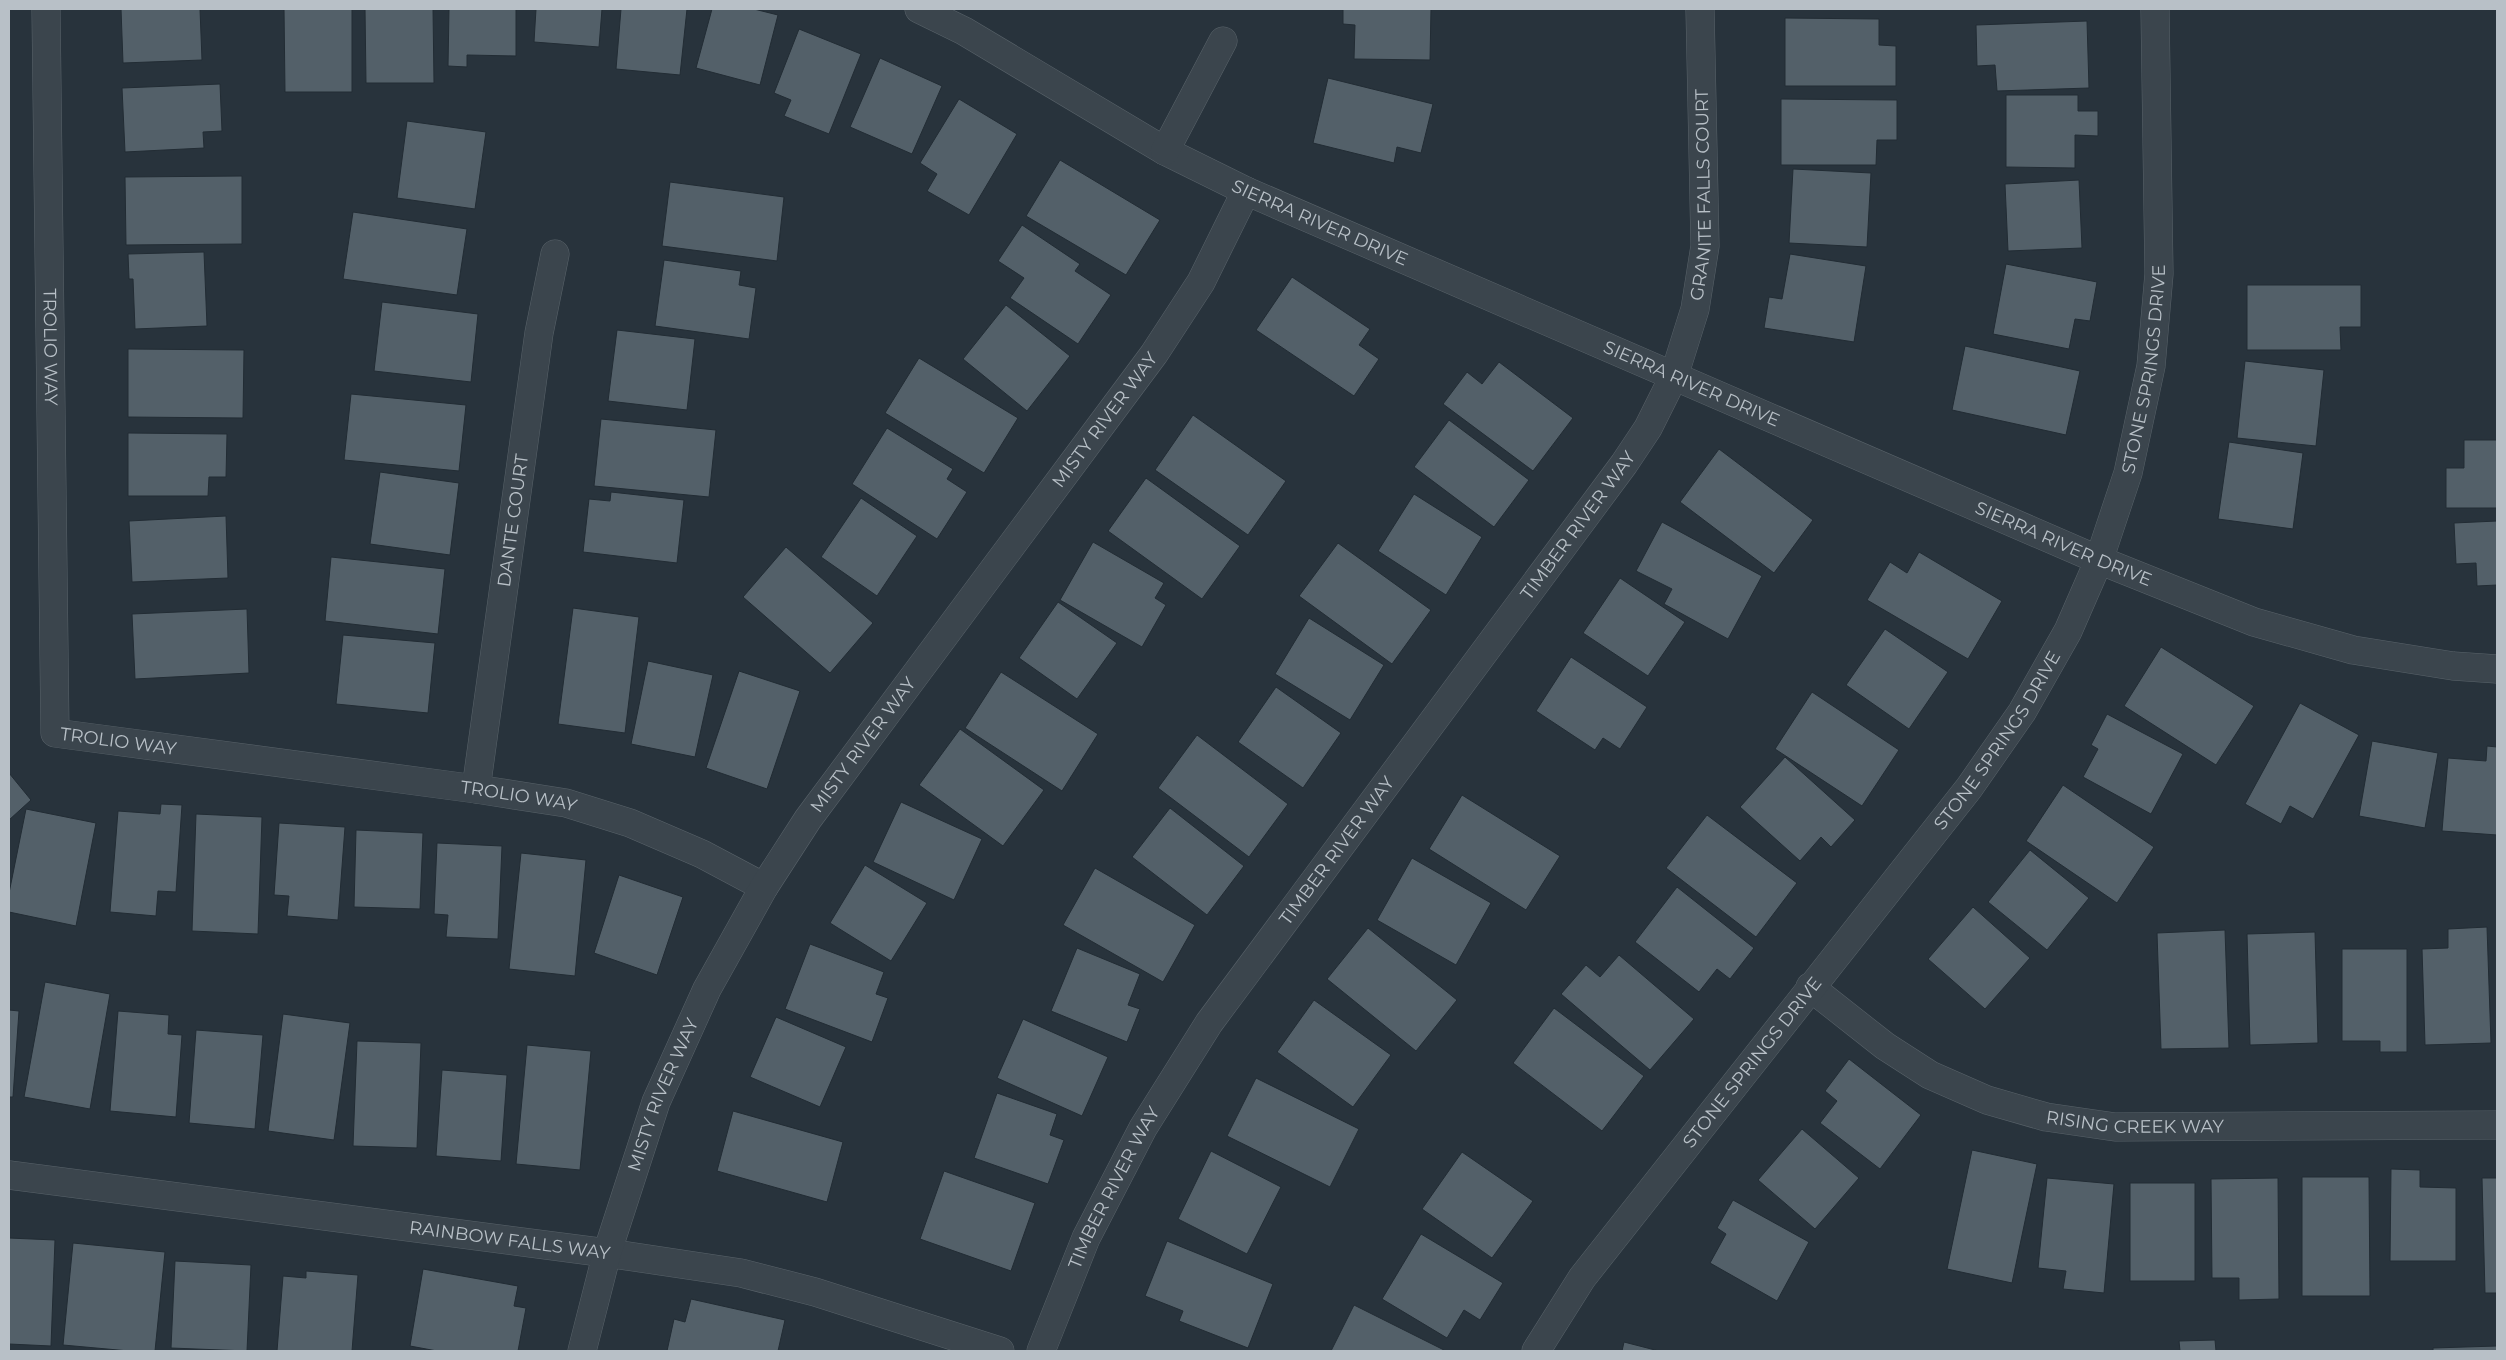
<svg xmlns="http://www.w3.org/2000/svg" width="2506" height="1360" font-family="Montserrat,sans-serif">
  <rect width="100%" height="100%" fill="#28333c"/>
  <!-- building -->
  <g fill="#536069" stroke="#222c34">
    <path d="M121,9h79l2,51 -79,3z"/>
    <path d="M284,9h68v83h-67z"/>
    <path d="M365,9h68l1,74h-68z"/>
    <path d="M449,9h67v47l-49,-1v12l-19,-1z"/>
    <path d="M536,9h66l-3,38 -65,-5z"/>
    <path d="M621,9h66l-7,66 -64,-6z"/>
    <path d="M712,9h42l24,6 -18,70 -64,-17z"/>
    <path d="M1343,9h88l-1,51 -76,-1 1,-34 -12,-1z"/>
    <path d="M1785,18l94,1v26l17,1v40h-111z"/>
    <path d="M2087,21l2,67 -92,3 -2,-26 -18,1 -1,-41z"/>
    <path d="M799,29l62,25 -32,80 -45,-18 7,-16 -17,-7z"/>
    <path d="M880,58l62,28 -30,68 -62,-27z"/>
    <path d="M1328,78l105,26 -12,49 -24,-6 -3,16 -81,-20z"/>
    <path d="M220,84l2,47 -19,1 1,16 -79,4 -3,-64z"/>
    <path d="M2006,95h72v16h20v25l-23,-1v33l-69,-1z"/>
    <path d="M959,99l58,35 -48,81 -42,-24 10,-17 -17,-11z"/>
    <path d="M1781,99l116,1v40h-20l-1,25h-95z"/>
    <path d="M407,121l79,11 -11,77 -78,-11z"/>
    <path d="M1060,160l100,60 -34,55 -100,-59z"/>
    <path d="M1793,169l78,4 -4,74 -78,-4z"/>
    <path d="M242,176v68l-116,1 -1,-68z"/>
    <path d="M2079,180l3,68 -74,3 -3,-67z"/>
    <path d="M670,182l114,15 -7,64 -115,-15z"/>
    <path d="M353,212l114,17 -10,66 -114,-16z"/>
    <path d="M1022,225l58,39 -5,7 36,24 -33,49 -68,-46 14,-20 -26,-17z"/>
    <path d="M204,252l3,74 -72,3 -2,-50h-4l-1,-25z"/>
    <path d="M1790,254l76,12 -12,76 -90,-14 5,-31 13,2z"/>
    <path d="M664,260l77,11 -2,14 17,3 -7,51 -94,-13z"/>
    <path d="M2006,264l91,18 -7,39 -15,-2 -6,30 -76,-15z"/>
    <path d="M1292,277l78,52 -11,16 20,14 -25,37 -98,-66z"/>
    <path d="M2247,285h114v42h-21l1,23h-94z"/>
    <path d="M382,302l96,12 -7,68 -97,-11z"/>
    <path d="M1006,305l64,51 -43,55 -64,-52z"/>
    <path d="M617,330l78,9 -8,71 -79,-9z"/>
    <path d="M1965,346l115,25 -14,64 -114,-25z"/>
    <path d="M128,349l116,1 -1,68 -115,-1z"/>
    <path d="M919,358l99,60 -34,55 -99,-60z"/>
    <path d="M2245,361l79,9 -8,76 -79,-8z"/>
    <path d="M1499,362l74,56 -40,53 -90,-67 24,-32 15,12z"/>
    <path d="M351,394l115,11 -7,66 -115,-11z"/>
    <path d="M1193,415l93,66 -38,54 -93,-65z"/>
    <path d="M601,419l115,11 -7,67 -115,-11z"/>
    <path d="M1449,420l80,60 -35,47 -80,-60z"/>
    <path d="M887,428l66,41 -6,10 20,13 -30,47 -85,-55z"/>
    <path d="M128,433l99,1 -1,43h-17l-1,19h-80z"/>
    <path d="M2464,440h33v68h-51v-40h18z"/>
    <path d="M2229,442l74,11 -10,76 -75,-10z"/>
    <path d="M1719,449l94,71 -39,53 -94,-71z"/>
    <path d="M380,472l79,11 -9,72 -80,-11z"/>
    <path d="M1146,478l94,68 -38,53 -94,-68z"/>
    <path d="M611,492l73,8 -7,63 -94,-11 6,-53 21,2z"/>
    <path d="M1414,494l68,43 -36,58 -68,-44z"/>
    <path d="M861,498l56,38 -40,60 -56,-39z"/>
    <path d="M226,516l2,62 -96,4 -3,-61z"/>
    <path d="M2497,521v64l-20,1 -1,-23 -20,1 -2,-41z"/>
    <path d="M1662,522l100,54 -34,63 -64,-35 8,-15 -36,-18z"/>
    <path d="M1093,542l71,41 -9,15 11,7 -24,42 -82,-47z"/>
    <path d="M1338,543l93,67 -39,54 -93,-68z"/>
    <path d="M786,547l87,76 -43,50 -87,-76z"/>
    <path d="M1919,552l83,49 -34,58 -101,-59 23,-38 17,11z"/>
    <path d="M331,557l114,12 -7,65 -113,-13z"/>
    <path d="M1620,578l65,44 -37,54 -65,-43z"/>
    <path d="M1058,602l59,41 -40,56 -58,-41z"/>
    <path d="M573,608l66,9 -14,116 -67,-9z"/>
    <path d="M247,609l2,64 -114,6 -3,-65z"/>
    <path d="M1309,618l75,47 -34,55 -75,-46z"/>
    <path d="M1885,629l63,43 -39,57 -63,-44z"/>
    <path d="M343,635l92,8 -7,70 -92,-9z"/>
    <path d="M2161,647l93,59 -38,59 -92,-59z"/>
    <path d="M1571,657l76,50 -27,42 -17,-11 -8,12 -59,-39z"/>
    <path d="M648,661l65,14 -18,82 -64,-13z"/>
    <path d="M739,671l61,20 -33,98 -61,-21z"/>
    <path d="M1001,672l97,62 -36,57 -97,-63z"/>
    <path d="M1276,687l65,46 -38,55 -65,-46z"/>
    <path d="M1812,692l87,58 -37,56 -87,-57z"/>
    <path d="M2300,703l59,32 -46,84 -23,-13 -9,18 -36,-20z"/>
    <path d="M2107,714l76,40 -32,60 -68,-37 15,-28 -7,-4z"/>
    <path d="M960,729l84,61 -41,56 -84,-61z"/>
    <path d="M1197,735l91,69 -39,53 -91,-69z"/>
    <path d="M2372,741l66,12 -13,75 -66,-12z"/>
    <path d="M2487,746l10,1v88l-55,-4 6,-73 38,3z"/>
    <path d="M1785,757l70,63 -24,27 -10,-10 -21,24 -60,-54z"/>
    <path d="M9,773l22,27 -22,20z"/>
    <path d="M2063,785l91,62 -37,56 -91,-62z"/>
    <path d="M1462,795l98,61 -34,54 -97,-61z"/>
    <path d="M901,802l81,37 -28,61 -81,-38z"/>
    <path d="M161,804l21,1 -6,87 -18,-1 -2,25 -46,-4 8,-101 42,3z"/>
    <path d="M1170,808l74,58 -37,49 -75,-58z"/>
    <path d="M26,809l70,14 -20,103 -67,-14v-19z"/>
    <path d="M196,814l66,3 -4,117 -66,-3z"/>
    <path d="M1707,815l90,68 -41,54 -90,-69z"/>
    <path d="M279,823l66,4 -7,93 -51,-4 2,-20 -15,-1z"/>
    <path d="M356,830l67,3 -3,76 -66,-2z"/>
    <path d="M437,843l65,3 -4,93 -52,-2 2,-22 -14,-1z"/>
    <path d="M2030,850l59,48 -42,52 -59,-48z"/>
    <path d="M521,853l65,7 -11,116 -66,-7z"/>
    <path d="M1412,858l79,45 -35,62 -79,-45z"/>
    <path d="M865,865l62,38 -36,58 -61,-38z"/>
    <path d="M1095,868l100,57 -32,57 -100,-57z"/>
    <path d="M619,875l64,22 -26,78 -63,-22z"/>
    <path d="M1677,887l77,61 -24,31 -13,-10 -18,23 -64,-50z"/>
    <path d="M1973,907l57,51 -45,51 -57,-50z"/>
    <path d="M2487,927l4,116 -66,2 -3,-96 26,-1v-19z"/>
    <path d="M1368,928l89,72 -41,51 -89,-72z"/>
    <path d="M2225,930l4,118 -68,1 -4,-116z"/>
    <path d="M2315,932l3,111 -68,2 -3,-111z"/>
    <path d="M810,944l74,28 -8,22 12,4 -16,44 -87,-33z"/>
    <path d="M1077,948l63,26 -12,31 12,4 -13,33 -76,-31z"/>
    <path d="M2342,949h65v103h-27v-11h-38z"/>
    <path d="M1619,955l75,64 -44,51 -89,-76 25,-29 14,12z"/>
    <path d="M45,982l65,12 -20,115 -66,-12z"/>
    <path d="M1314,1000l77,55 -38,52 -76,-55z"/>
    <path d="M1554,1008l90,68 -42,55 -89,-68z"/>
    <path d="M9,1010l10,1 -6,86h-4z"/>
    <path d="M118,1011l51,4 -1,19 14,1 -6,82 -66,-6z"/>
    <path d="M283,1014l67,9 -16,117 -66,-9z"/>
    <path d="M776,1017l70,30 -26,60 -70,-30z"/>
    <path d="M1023,1019l85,38 -26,59 -85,-38z"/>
    <path d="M196,1030l67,5 -8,94 -66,-6z"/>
    <path d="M357,1041l64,2 -4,105 -64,-2z"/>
    <path d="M527,1045l64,6 -11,119 -64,-6z"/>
    <path d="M1849,1059l72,56 -41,54 -60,-46 17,-22 -12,-10z"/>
    <path d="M442,1070l65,5 -6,86 -65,-5z"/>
    <path d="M1256,1078l103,51 -29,58 -103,-51z"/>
    <path d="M997,1093l60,21 -7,21 14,5 -16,44 -74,-26z"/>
    <path d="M733,1111l110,31 -16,60 -110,-31z"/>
    <path d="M1802,1129l57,49 -44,51 -57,-49z"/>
    <path d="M1972,1150l65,14 -25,119 -65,-14z"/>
    <path d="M1211,1151l70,36 -34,67 -69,-35z"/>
    <path d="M1462,1152l71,49 -41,57 -70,-49z"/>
    <path d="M2391,1169l29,1v17l36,1v73h-66z"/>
    <path d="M944,1171l91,32 -24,68 -91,-32z"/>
    <path d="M2302,1177h67l1,119h-68z"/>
    <path d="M2047,1178l67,6 -10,109 -41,-4 3,-18 -28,-3z"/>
    <path d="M2278,1178l1,121 -40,1v-22h-27l-1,-99z"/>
    <path d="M2482,1178h15v115h-12z"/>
    <rect x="2130" y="1183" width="65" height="98"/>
    <path d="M1733,1200l76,42 -32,59 -67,-38 16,-29 -9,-6z"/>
    <path d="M1421,1234l82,49 -23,37 -16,-10 -17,28 -65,-39z"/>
    <path d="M9,1238l46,2 -4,106 -42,-2z"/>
    <path d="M1167,1241l106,43 -25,64 -69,-27 4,-10 -38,-15z"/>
    <path d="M73,1243l92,9 -10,99h-26l-66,-6z"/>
    <path d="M175,1261l76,4 -4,86 -76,-3z"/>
    <path d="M423,1269l95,17 -4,20 12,2 -8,43h-81l-27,-5z"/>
    <path d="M306,1271l52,4 -6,76h-75l6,-75 23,2z"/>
    <path d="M691,1299l94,21 -7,31h-111l7,-32 11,3z"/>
    <path d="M1354,1305l90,45 -1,1h-112z"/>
    <path d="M2215,1340l1,11h-36l-1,-10z"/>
    <path d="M1624,1342l35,9h-37z"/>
    <path d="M2497,1346v5h-64v-3z"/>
  </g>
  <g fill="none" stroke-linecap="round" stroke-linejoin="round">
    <!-- street casing -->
    <g stroke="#59636a" stroke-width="29">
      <g id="street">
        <path id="s1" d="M46,9l9,724 421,56 90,14 64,20 72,31 62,33"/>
        <path id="s2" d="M919,9l45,22 201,120 81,40 853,369 155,62 99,28 100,16 44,3"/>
        <path d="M1165,151l58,-110"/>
        <path id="s3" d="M476,789l63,-456 16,-79"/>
        <path id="s4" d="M1810,987l75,59 45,29 57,25 59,17 69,10 382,-2"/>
        <path id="s5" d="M9,1175l598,78 134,20 74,19 185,59"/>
        <path id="s6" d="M582,1351l25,-98 49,-151 51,-113 57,-102 44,-68 346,-465 47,-72 45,-91"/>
        <path id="s7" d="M1041,1351l45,-113 57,-110 66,-105 415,-559 24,-36 26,-52 21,-67 10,-63 -5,-237"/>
        <path id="s8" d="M1536,1351l46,-73 387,-490 53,-76 46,-81 31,-71 29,-87 23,-107 8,-92 -4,-265"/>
      </g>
    </g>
    <!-- street -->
    <use href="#street" stroke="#3b454d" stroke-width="28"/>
  </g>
  <g text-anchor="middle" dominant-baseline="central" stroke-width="4" stroke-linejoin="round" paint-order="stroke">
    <!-- street labels -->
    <g font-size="18" fill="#b8c0c7" stroke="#202a32">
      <text stroke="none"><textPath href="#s7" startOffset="1352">GRANITE FALLS COURT</textPath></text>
      <text stroke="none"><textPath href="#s2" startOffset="455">SIERRA RIVER DRIVE</textPath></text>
      <text stroke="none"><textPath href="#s1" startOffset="338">TROLIO WAY</textPath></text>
      <text stroke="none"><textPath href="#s8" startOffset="1171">STONE SPRINGS DRIVE</textPath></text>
      <text stroke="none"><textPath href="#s2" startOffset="860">SIERRA RIVER DRIVE</textPath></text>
      <text stroke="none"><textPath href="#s6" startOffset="1079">MISTY RIVER WAY</textPath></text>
      <text stroke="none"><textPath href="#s3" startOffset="271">DANTE COURT</textPath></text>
      <text stroke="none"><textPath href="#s7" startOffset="989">TIMBER RIVER WAY</textPath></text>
      <text stroke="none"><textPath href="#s2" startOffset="1265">SIERRA RIVER DRIVE</textPath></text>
      <text stroke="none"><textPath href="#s8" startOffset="766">STONE SPRINGS DRIVE</textPath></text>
      <text stroke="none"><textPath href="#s1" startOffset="788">TROLIO WAY</textPath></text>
      <text stroke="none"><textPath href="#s6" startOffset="674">MISTY RIVER WAY</textPath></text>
      <text stroke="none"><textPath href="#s1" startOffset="1192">TROLIO WAY</textPath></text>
      <text stroke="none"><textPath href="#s7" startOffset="584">TIMBER RIVER WAY</textPath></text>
      <text stroke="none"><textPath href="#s8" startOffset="361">STONE SPRINGS DRIVE</textPath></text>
      <text stroke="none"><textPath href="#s6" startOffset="269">MISTY RIVER WAY</textPath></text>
      <text stroke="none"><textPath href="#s4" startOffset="362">RISING CREEK WAY</textPath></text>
      <text stroke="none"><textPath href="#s7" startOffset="179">TIMBER RIVER WAY</textPath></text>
      <text stroke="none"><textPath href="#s5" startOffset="505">RAINBOW FALLS WAY</textPath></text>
    </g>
  </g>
  <!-- border -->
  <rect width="2506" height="1360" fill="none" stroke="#b8c0c7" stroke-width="20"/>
</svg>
